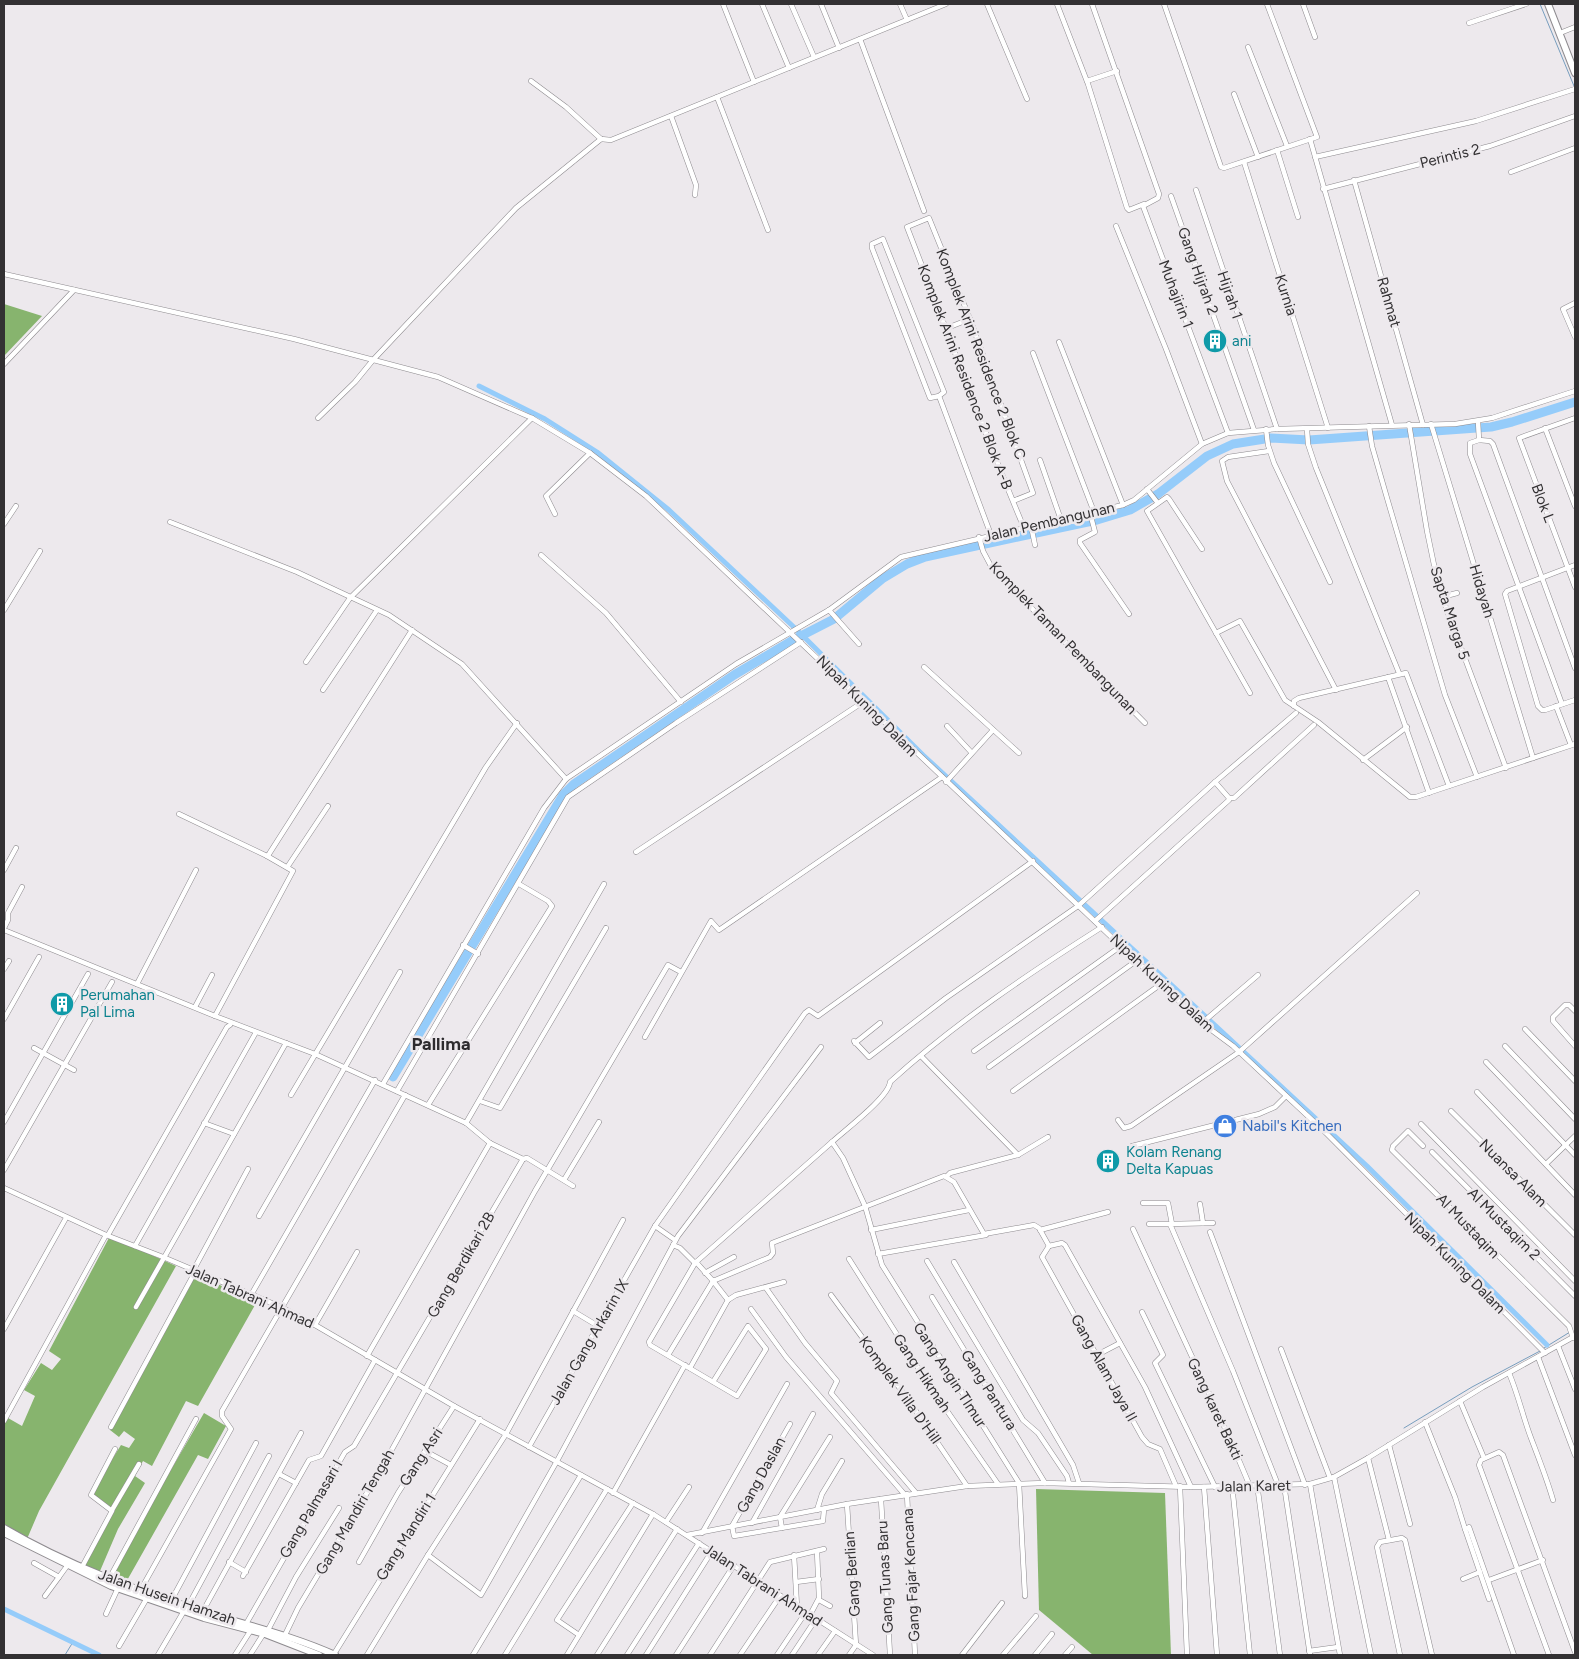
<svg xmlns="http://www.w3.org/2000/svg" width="1579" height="1659" font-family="Figtree,sans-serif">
  <rect width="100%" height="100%" fill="#ede9ed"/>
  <!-- forest -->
  <g fill="#87b46e">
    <path d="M4,304l38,12 -38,40z"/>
    <path d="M110,1236l66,30 -137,245 -12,28 -23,-14v-100l4,-7 14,8 13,-30 -11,-6 17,-27 11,7 9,-11 -12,-8z"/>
    <path d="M197,1272l58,33 -57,101 -12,-5 -34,65 -9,-5 -8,15 10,7 -27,46 -21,49 -17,-7 33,-62 -22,-16 30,-48 8,3 6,-9 -11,-8 -5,6 -9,-7z"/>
    <path d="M204,1413l22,13 -18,33 -10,-4 -73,129 -17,-6z"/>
    <path d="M1036,1489l129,4 6,162h-78l-54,-45z"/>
  </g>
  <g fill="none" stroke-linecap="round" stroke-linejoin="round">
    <!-- stream -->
    <g stroke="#789ebe" stroke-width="1">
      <path d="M1540,4l34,82"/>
      <path d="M1544,1348l26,-16"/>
      <path d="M1404,1428l68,-41 68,-36"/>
      <path d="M65,1655l8,-13"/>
    </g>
    <!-- canal -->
    <g stroke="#95ccfa" stroke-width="5">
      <path d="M479,386l66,33 52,33 72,58 128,120 126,125 444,411 180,179"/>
      <path d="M4,1609l95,46"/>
    </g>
    <!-- river -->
    <path stroke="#95ccfa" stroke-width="9" d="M393,1077l170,-282 11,-11 160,-109 61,-36 39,-20 48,-40 25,-15 18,-7 172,-37 33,-10 28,-16 49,-38 26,-12 38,-6 38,2 182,-13 21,-5 63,-20"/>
    <!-- street casing -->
    <g stroke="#8e8b8f" stroke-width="5.5">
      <g id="street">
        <path d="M723,4l31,78"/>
        <path d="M762,4l27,64"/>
        <path d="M791,4l23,53"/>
        <path d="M821,4l18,44"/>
        <path d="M900,4l7,16"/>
        <path d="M987,4l40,95"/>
        <path d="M1057,4l31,80 39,124 2,2 15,-6"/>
        <path d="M1092,4l67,190 -1,4 -15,8 85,227"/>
        <path d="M1164,4l57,163 3,1 93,-31 -50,-133"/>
        <path d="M1303,4l12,33"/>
        <path d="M1469,23l57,-19"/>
        <path d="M1560,33l15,-6"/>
        <path d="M860,39l64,172"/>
        <path d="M1248,47l39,99"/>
        <path d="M531,81l35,26 35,32 10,1 335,-136"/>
        <path d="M1087,81l30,-10"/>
        <path d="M1234,94l24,63"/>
        <path d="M717,97l51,133"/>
        <path d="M671,116l25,69 -1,10"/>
        <path d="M1310,139l82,286"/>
        <path d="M1277,150l21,67"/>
        <path d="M1315,157l161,-36 99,-32"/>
        <path d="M1244,162l84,266"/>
        <path d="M1511,172l64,-24"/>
        <path d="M1354,180l69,245"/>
        <path d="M1323,189l167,-43 85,-30"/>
        <path d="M1196,190l81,239"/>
        <path d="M1171,196l83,234"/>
        <path d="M1116,226l50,123 36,95"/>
        <path d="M4,274l290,65 144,38 94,41 58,35 56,43 556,527 31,23 93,87 219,220"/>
        <path d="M1575,303l-12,6 12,28"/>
        <path d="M947,328l23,-9"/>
        <path d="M1059,342l64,163"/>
        <path d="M1033,353l61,159"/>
        <path d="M4,364l70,-74"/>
        <path d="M939,396l-9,2 -58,-150v-4l11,-5 61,153 -5,4 52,139"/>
        <path d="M318,418l37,-36 18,-22 143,-152 85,-69"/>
        <path d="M1575,418l-56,20 56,149"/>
        <path d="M1478,421l1,19"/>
        <path d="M1409,424l18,107 12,58 67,179"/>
        <path d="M1431,424l102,334"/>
        <path d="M1369,426l3,20 15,52 58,197 32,82"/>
        <path d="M1545,428l30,78"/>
        <path d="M1266,429l2,16 6,18 56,119"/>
        <path d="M1307,429l1,15 8,24 83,205"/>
        <path d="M1269,451l-41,6 -6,4 5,20 109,209"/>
        <path d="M1040,460l21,60"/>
        <path d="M1147,489l10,13"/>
        <path d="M1013,501l20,-8 -63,-174 -41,-101 -22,9c39,100 75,201 117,301"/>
        <path d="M1090,513l5,19 -15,8v3l49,71"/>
        <path d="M555,514l-9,-18 44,-43"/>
        <path d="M170,522l127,50 92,43 73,49 104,115"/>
        <path d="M4,524l12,-18"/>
        <path d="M1031,526l4,19"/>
        <path d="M979,537l4,14 9,17 153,155"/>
        <path d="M1202,549l-33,-50 -2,-2 -20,14 103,182"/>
        <path d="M541,555l65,58 75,89"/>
        <path d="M1575,565l-68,26 -2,3 33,112 4,4h3l30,-10"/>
        <path d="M1442,597l15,-4"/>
        <path d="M4,610l36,-59"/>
        <path d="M829,610l30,34"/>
        <path d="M1216,633l24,-12 45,79 33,22 92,75h6l159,-53"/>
        <path d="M306,662l44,-64 182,-180"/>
        <path d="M924,667l95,86"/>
        <path d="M1388,677l41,116"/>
        <path d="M323,690l54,-80"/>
        <path d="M1562,704l-92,-250v-11l9,-3 11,1 3,3 82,224"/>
        <path d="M1294,706v-5l5,-3 107,-25 43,113"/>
        <path d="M1556,706l15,39"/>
        <path d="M947,726l24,26"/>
        <path d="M1363,760l44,-33"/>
        <path d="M946,782l47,-52"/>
        <path d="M1215,782l14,16h5l80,-73"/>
        <path d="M179,814l88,42"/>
        <path d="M636,852l227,-150"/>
        <path d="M288,866l40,-60"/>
        <path d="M4,870l12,-22"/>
        <path d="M1095,921l134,-121"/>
        <path d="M4,928l4,-8v-7l14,-26"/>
        <path d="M4,930l211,86 100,38 151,69 24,20 33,16"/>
        <path d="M463,945l15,9"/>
        <path d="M4,969l5,-8"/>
        <path d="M137,984l59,-114"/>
        <path d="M195,1007l17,-32"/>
        <path d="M1575,1011l-6,-6h-4l-12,12v4l22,25"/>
        <path d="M215,1016l78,-145 -26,-15 2,-2 143,-224"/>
        <path d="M4,1019l35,-62"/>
        <path d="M1202,1023l56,-48"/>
        <path d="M1525,1029l50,52"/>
        <path d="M645,1037l66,-116 8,9 223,-153"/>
        <path d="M854,1041l15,16 77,-59 132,-92 137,-124 81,-69"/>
        <path d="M855,1043l25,-20"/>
        <path d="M1505,1046l70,73"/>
        <path d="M34,1048l40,22"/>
        <path d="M974,1051l147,-105"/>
        <path d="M921,1056l97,99"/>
        <path d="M1486,1062l89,93"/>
        <path d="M989,1067l147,-106"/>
        <path d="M383,1084l161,-276 22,-29 170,-115 93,-54 72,-53 222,-52 11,-5 68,-56 26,-11 49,-4 178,-5 37,-6 83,-27"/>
        <path d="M397,1091l171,-294 108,-74 125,-81"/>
        <path d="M1013,1091l148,-107"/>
        <path d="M1477,1092l98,103"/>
        <path d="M291,1095l195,-328 31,-44"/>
        <path d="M480,1101l20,7 106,-180"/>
        <path d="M428,1105l124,-199 -4,-5 -29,-17"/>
        <path d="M1451,1111l124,124"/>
        <path d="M1118,1120l6,8 7,-2 108,-74 178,-159"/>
        <path d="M4,1122l84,-148"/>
        <path d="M204,1123l30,11"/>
        <path d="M466,1123l138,-239"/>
        <path d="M1421,1124l154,157"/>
        <path d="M832,1142c13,-12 57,-45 58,-60 65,-59 138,-108 212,-155"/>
        <path d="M1132,1146l127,-32 16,-7 11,-11"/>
        <path d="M1423,1146l-15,-15 -15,15 -1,4 177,176 4,12"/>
        <path d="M1432,1152l143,144"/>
        <path d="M1546,1164l29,-28"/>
        <path d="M4,1170l108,-188"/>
        <path d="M947,1176l3,-3 68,-18 30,-18"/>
        <path d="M564,1180l35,-58"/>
        <path d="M4,1188l102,47 57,22 118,50 34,18 139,81 199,108 220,141"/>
        <path d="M1143,1203h25l4,21"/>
        <path d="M1200,1204l3,19"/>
        <path d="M259,1216l141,-244"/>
        <path d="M1213,1223l-43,1 63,147 45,114"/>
        <path d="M1149,1224h21"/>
        <path d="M655,1226l20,14"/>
        <path d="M1133,1229l97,210 19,45"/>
        <path d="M871,1230l98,-20"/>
        <path d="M1040,1230l68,-18"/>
        <path d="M1210,1232l95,253"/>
        <path d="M108,1235l119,-208 3,-2"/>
        <path d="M673,1245l7,3 15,15"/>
        <path d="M135,1246l120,-212"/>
        <path d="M1049,1246l13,-3 3,2 80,142 46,100"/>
        <path d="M1049,1246l-7,11 100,180 6,7 12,5 16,37"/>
        <path d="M878,1254l108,-19"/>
        <path d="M849,1259l80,126 69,99"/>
        <path d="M927,1261l96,159 15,13 29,43 2,7"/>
        <path d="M696,1262l17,19 57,-24 3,-4 -1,-10 172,-67 10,6 30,52 50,-9 5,3 10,18"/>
        <path d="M954,1262l119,203 6,18"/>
        <path d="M193,1271l55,-102"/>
        <path d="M705,1273l29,-16"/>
        <path d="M766,1288l39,55 32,38 -6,12 85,100"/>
        <path d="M251,1295l124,-215"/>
        <path d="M831,1295l76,103 60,88"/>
        <path d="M932,1297l113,186"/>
        <path d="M136,1307l150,-264"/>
        <path d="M751,1309l35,48 119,138"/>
        <path d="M573,1311l25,15"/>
        <path d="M1142,1312l21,43 -8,8 60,124"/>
        <path d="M315,1325l42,-73"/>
        <path d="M4,1329l62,-111"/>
        <path d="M1558,1346l17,43"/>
        <path d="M1281,1349l49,129"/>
        <path d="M668,1355l45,-74 15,19"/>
        <path d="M1097,1355l23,-12"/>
        <path d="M367,1356l123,-213"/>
        <path d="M1538,1357l37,98"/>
        <path d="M690,1368l38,-68 8,-5 48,-13"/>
        <path d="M1509,1373c9,21 14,44 22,65 8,21 16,41 22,62"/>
        <path d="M713,1382l35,-56 18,23 -29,47 -87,-51 -1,-3 46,-79 137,-121 11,16 22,48 17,59 137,218 6,113"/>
        <path d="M1460,1401l24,57"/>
        <path d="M4,1421l102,-186"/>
        <path d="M1425,1422l30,75 10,32"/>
        <path d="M790,1424l-58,102 2,10 89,-15 1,-12"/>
        <path d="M111,1427l84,-155"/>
        <path d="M1389,1445l21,79"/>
        <path d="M529,1447l126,-221 150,-213 4,-3 9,6 215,-155"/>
        <path d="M425,1451l26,14"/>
        <path d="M1368,1458l21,82"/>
        <path d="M279,1474l17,9"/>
        <path d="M1334,1477l37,178"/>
        <path d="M1257,1484l23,171"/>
        <path d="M1310,1484l30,171"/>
        <path d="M1232,1485l18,170"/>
        <path d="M1284,1485l26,170"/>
        <path d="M1180,1486l7,169"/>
        <path d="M1204,1487l13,168"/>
        <path d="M613,1493l72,-128"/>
        <path d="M907,1494l8,161"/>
        <path d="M881,1499l9,156"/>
        <path d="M847,1504l9,141 -7,10"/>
        <path d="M112,1510l27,-46"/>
        <path d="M817,1510l5,-16 20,-33"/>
        <path d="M666,1522l23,-35"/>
        <path d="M752,1523l61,-109"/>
        <path d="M1469,1527l45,128"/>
        <path d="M782,1528l-2,-11 50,-80"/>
        <path d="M1468,1528l-3,1 24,70"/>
        <path d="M702,1533l85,-149"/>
        <path d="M687,1535l160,-31 120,-18 78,-3 146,4 119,-3 24,-7 34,-19 115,-71 92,-51"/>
        <path d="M428,1555l53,40 76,-134 121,-225 143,-189"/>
        <path d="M794,1555l3,52"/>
        <path d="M229,1562l17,10"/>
        <path d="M359,1562l39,-69 56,-87"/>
        <path d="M34,1563l25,14 8,-11"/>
        <path d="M82,1567l30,-56 -21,-16 24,-46"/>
        <path d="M243,1576l66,-116 12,-4 54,-96"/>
        <path d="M109,1579l87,-160"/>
        <path d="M1463,1579l17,-7"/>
        <path d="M1489,1580l54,-20"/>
        <path d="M796,1582l23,-3"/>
        <path d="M140,1591l91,-162 -9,-13v-5l183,-316"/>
        <path d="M45,1596l14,-19"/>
        <path d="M819,1600l11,6"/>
        <path d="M171,1601l85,-158"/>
        <path d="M188,1606l81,-150"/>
        <path d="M203,1611l98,-178"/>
        <path d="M106,1614l12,-26"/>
        <path d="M810,1615l9,-17 -2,-47"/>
        <path d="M246,1624l99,-172 9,-6 169,-287 4,-1 46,28"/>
        <path d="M268,1630l28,-53 43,-69"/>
        <path d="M285,1635l13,-27 82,-137 155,-280 133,-226 13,7"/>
        <path d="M579,1635l-22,-15 76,-117"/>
        <path d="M119,1646l28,-48"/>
        <path d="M1309,1651l29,-4"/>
        <path d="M334,1654l146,-235"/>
        <path d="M158,1655l26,-44"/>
        <path d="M235,1655l16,-25"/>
        <path d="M250,1655l14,-22"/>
        <path d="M367,1655l61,-100 78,-121 117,-214"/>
        <path d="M473,1655l108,-180"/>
        <path d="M505,1655l102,-166"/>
        <path d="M567,1655l86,-141"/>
        <path d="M597,1655l80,-126"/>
        <path d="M627,1655l72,-112"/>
        <path d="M646,1655l66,-104"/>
        <path d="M676,1655l58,-90"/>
        <path d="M710,1655l60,-93 54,-13"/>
        <path d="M740,1655l40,-59"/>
        <path d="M777,1655l29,-43"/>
        <path d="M792,1655l24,-36"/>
        <path d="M818,1655l17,-24"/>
        <path d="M962,1655l40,-52"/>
        <path d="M1003,1655l33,-39"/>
        <path d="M1035,1655l17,-21"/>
        <path d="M1065,1655l7,-8"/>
        <path d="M1400,1655l-23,-108 3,-5 22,-4 3,2 27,115"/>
        <path d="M1549,1655l-70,-190 2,-5 18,-8 4,3 72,197"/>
      </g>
    </g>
    <!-- secondary casing -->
    <g stroke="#8e8b8f" stroke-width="8">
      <g id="secondary">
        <path d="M1548,4l27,69"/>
        <path d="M4,1528c63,37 131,62 201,84 44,14 88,24 130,43"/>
        <path d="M4,1533l107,53 93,32 61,16 54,21"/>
      </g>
    </g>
    <!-- street -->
    <use href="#street" stroke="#fff" stroke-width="4.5"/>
    <!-- secondary -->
    <use href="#secondary" stroke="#fff" stroke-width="6"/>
  </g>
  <!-- icons -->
  <defs>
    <g id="building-disc" transform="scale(1.25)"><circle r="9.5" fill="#0f9aa8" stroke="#ede9ed"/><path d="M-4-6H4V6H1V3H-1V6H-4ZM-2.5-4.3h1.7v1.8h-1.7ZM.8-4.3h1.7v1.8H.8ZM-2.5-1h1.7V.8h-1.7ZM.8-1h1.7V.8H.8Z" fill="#fff"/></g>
    <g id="shop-disc" transform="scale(1.25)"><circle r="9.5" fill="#3f7fe0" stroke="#ede9ed"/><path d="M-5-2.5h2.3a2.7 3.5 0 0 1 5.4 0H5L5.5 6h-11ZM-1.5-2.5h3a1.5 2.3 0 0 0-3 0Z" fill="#fff"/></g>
  </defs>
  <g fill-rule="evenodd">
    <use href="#building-disc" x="1215" y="341"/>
    <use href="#building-disc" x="62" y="1004"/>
    <use href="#shop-disc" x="1225" y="1126"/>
    <use href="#building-disc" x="1108" y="1161"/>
  </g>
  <g text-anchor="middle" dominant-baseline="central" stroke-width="5" stroke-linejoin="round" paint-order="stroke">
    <!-- street labels -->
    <g font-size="15" fill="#333133" stroke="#ede9ed">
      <text transform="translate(1450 156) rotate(-14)">Perintis 2</text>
      <text transform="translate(1198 271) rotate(70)">Gang Hijrah 2</text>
      <text transform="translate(1176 294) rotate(69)">Muhajirin 1</text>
      <text transform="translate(1230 295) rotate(71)">Hijrah 1</text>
      <text transform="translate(1286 295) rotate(72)">Kurnia</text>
      <text transform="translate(1389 302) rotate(74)">Rahmat</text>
      <text transform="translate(981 354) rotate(69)">Komplek Arini Residence 2 Blok C</text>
      <text transform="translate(965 377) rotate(69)">Komplek Arini Residence 2 Blok A-B</text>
      <text transform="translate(1543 503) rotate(69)">Blok L</text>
      <text transform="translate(1049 522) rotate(-13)">Jalan Pembangunan</text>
      <text transform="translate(1482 591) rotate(73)">Hidayah</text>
      <text transform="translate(1450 613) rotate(72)">Sapta Marga 5</text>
      <text transform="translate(1063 638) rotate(46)">Komplek Taman Pembangunan</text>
      <text transform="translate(867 706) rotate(45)">Nipah Kuning Dalam</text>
      <text transform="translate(1162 983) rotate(43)">Nipah Kuning Dalam</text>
      <text transform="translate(1513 1173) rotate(45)">Nuansa Alam</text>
      <text transform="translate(1504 1224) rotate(45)">Al Mustaqim 2</text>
      <text transform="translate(1468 1226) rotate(46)">Al Mustaqim</text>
      <text transform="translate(1455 1263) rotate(45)">Nipah Kuning Dalam</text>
      <text transform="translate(461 1265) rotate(-60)">Gang Berdikari 2B</text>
      <text transform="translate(250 1296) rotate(24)">Jalan Tabrani Ahmad</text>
      <text transform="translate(589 1342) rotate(-60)">Jalan Gang Arkarin IX</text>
      <text transform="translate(1104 1368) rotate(61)">Gang Alam Jaya II</text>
      <text transform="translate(922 1373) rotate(56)">Gang Hikmah</text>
      <text transform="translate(950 1375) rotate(57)">Gang Angin TImur</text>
      <text transform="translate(900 1390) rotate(54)">Komplek Villa D'Hill</text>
      <text transform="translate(989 1390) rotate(58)">Gang Pantura</text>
      <text transform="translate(1215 1409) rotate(65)">Gang karet Bakti</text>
      <text transform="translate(421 1457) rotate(-57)">Gang Asri</text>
      <text transform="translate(761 1475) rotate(-61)">Gang Daslan</text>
      <text transform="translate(1254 1486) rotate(-1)">Jalan Karet</text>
      <text transform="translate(311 1509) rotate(-60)">Gang Palmasari I</text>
      <text transform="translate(355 1512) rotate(-60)">Gang Mandiri Tengah</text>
      <text transform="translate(406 1537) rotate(-58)">Gang Mandiri 1</text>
      <text transform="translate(852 1574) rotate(-94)">Gang Berlian</text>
      <text transform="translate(911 1575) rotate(-93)">Gang Fajar Kencana</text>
      <text transform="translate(885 1577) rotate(-93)">Gang Tunas Baru</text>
      <text transform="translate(763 1585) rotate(33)">Jalan Tabrani Ahmad</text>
      <text transform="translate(167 1597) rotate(19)">Jalan Husein Hamzah</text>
    </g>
    <!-- culture labels -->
    <g font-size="15" fill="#0d838f" stroke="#ede9ed" text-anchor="start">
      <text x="1232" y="341">ani</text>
      <text x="80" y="995">Perumahan<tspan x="80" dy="17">Pal Lima</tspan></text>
      <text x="1126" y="1152">Kolam Renang<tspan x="1126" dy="17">Delta Kapuas</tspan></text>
    </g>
    <!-- shop labels -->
    <g font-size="15" fill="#366cbe" stroke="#ede9ed" text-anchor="start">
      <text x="1242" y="1126">Nabil's Kitchen</text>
    </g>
    <!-- quarter labels -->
    <g font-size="18" font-weight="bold" fill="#2d2b2e" stroke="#ede9ed">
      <text x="441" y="1044">Pallima</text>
    </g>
  </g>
  <!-- border -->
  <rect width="1579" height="1659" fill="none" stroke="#333133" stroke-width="10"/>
</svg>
